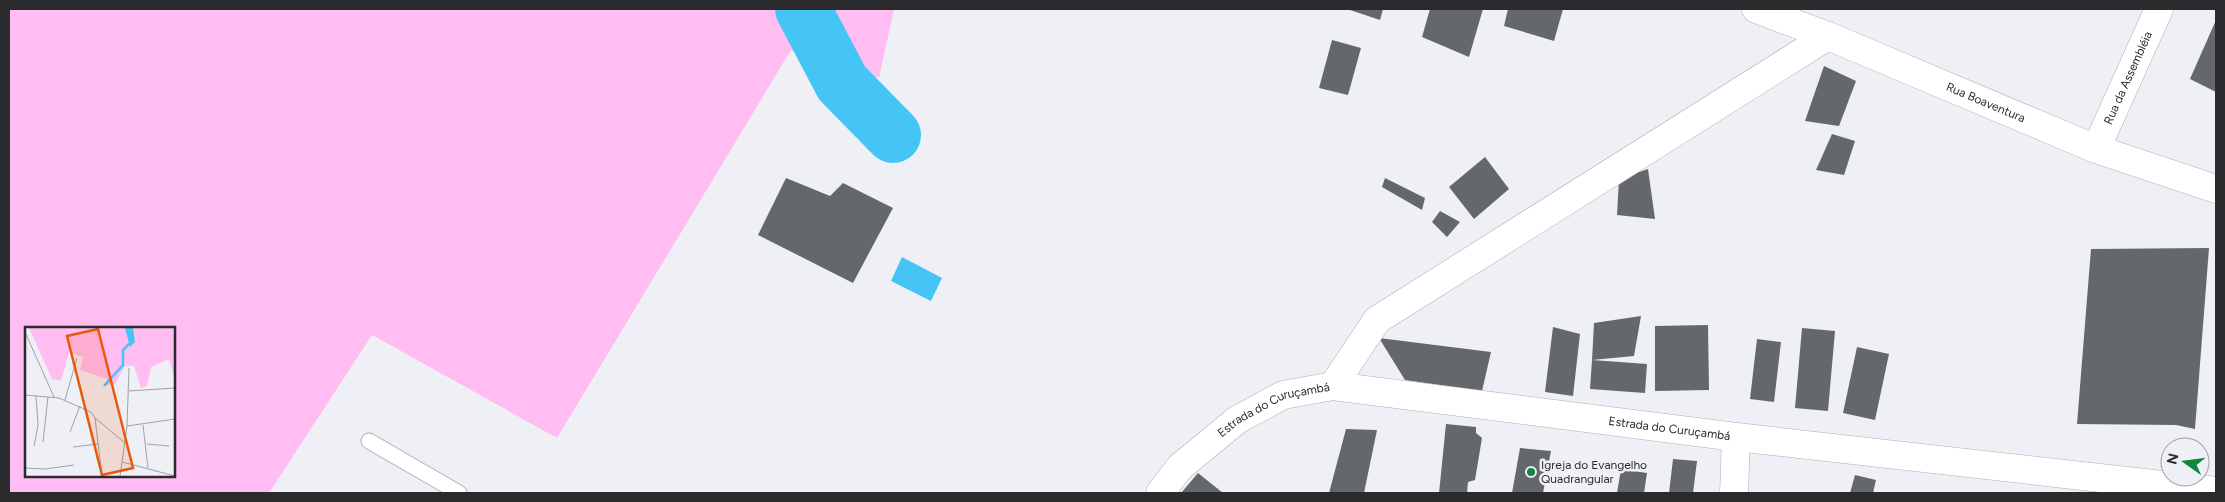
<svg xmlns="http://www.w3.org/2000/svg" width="2225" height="502" font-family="Figtree,sans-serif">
  <rect width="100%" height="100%" fill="#eff0f6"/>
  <!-- green -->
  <path fill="#ffbdf2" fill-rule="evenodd" d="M9,9h885l-15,69 -88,-28 -234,388 -185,-103 -103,158h-260zM26,328h148v148h-148z"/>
  <!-- water -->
  <path fill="#45c4f6" d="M902,257l40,21 -11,23 -40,-20z"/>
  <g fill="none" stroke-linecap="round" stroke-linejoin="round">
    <!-- river -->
    <path stroke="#45c4f6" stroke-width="56" d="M803,9l39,74 51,52"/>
  </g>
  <!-- building -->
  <g fill="#64686c">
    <path d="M1347,9h36l-3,11z"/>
    <path d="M1430,9h53l-14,48 -47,-20z"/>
    <path d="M1508,9h55l-9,32 -50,-15z"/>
    <path d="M2216,20v72l-26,-13z"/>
    <path d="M1332,40l29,8 -13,47 -29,-7z"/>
    <path d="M1824,66l32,15 -17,45 -34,-5z"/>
    <path d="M1832,134l23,7 -11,34 -28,-5z"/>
    <path d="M1485,157l24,32 -35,30 -25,-32z"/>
    <path d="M1648,169l7,50 -38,-4 2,-36z"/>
    <path d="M786,178l44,18 13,-13 50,25 -40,75 -95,-48z"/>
    <path d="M1385,178l40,20 -3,12 -40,-23z"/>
    <path d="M1440,211l20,11 -13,15 -15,-15z"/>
    <path d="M2209,248l-14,181 -19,-4 -99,-1 14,-175z"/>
    <path d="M1641,316l-7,40 -42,4 2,-37z"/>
    <path d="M1708,325l1,65 -54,1v-65z"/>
    <path d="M1553,327l27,7 -7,62 -28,-4z"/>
    <path d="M1802,328l33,3 -7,80 -33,-3z"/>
    <path d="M1379,338l112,14 -9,39 -77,-11z"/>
    <path d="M1757,339l24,3 -7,60 -24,-3z"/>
    <path d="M1857,347l32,7 -14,66 -32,-7z"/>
    <path d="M1592,360l55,4 -2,29 -55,-4z"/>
    <path d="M1446,424l30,3v6l6,5 -7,42 -7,2 -1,11h-28z"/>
    <path d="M1346,429l31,1 -13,63h-35z"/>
    <path d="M1520,448l31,3 -8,42h-31z"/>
    <path d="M1673,459l24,2 -4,32h-24z"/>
    <path d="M1621,469l26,4 -3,20h-27z"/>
    <path d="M1198,473l25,20h-42z"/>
    <path d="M1855,475l21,5 -3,13h-23z"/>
  </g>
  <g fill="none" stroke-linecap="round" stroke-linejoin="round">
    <!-- service casing -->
    <g stroke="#afafb5" stroke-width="17">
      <path id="service" d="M369,441l90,52"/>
    </g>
    <!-- minor casing -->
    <g stroke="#afafb5" stroke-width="29">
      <g id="minor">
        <path id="s1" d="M1756,9l72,27 268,113 120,40"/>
        <path id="s2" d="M2096,149l63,-140"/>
        <path d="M1333,386l44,-66 451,-284"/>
        <path d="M1734,493l2,-56"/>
      </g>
    </g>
    <!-- tertiary casing -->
    <g stroke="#afafb5" stroke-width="29">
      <g id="tertiary">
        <path id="s3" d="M1160,493l20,-26 57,-47 46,-25 50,-9 403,51 480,54"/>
      </g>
    </g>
    <!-- service -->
    <use href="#service" stroke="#fff" stroke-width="15"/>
    <!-- minor -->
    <use href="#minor" stroke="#fff" stroke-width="28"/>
    <!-- tertiary -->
    <use href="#tertiary" stroke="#fff" stroke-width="28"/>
  </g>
  <!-- markers -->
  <circle fill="#11853e" stroke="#eff0f6" stroke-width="2" cx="1531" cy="472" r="5"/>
  <g text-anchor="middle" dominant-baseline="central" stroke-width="5" stroke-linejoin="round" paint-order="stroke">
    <!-- street labels -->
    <g font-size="12" fill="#2b2b2d" stroke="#eff0f6">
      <text stroke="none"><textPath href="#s2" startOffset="78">Rua da Assembléia</textPath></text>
      <text stroke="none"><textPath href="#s1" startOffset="248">Rua Boaventura</textPath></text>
      <text stroke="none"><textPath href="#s3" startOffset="145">Estrada do Curuçambá</textPath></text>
      <text stroke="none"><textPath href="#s3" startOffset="549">Estrada do Curuçambá</textPath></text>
    </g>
    <!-- poi labels -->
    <g font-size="12" fill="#2b2b2d" stroke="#eff0f6" text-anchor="start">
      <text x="1541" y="465">Igreja do Evangelho<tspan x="1541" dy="14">Quadrangular</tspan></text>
    </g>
  </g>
  <!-- overview -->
  <g transform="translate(25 327)">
    <rect width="150" height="150" fill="#eff0f6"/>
    <path d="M4,1h146v52l-6,-21 -18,8 -4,19 -6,2 -7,-22h-9l-10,18 -8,1v-6l-27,-9 3,-13 -14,-5 -8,29 -9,-2z" fill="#ffbdf2"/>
    <path d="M100,1h8l2,14 -5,5z" fill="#45c4f6"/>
    <path fill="none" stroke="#45c4f6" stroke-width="2.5" d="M79,59l19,-21v-15l9,-9"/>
    <path fill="none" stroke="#a1a1a6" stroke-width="1" d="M0,5l29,65M104,64l46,-3M0,68l34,3 32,14 4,6 7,58M40,73l12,-42M70,91l30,25M118,98l5,43M102,99l48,-7M45,105l10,-26M18,115l5,-45M122,117l22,2M9,119l4,-21 -2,-29M48,120l25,-3M97,135l53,14M0,141l20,1 29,-4M95,149l7,-50 2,-58"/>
    <path fill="#e8590c" fill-opacity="0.15" stroke="#e8590c" stroke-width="2.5" d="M73,2l35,139 -31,7 -35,-139z"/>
    <rect width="150" height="150" fill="none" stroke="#2b2b2d" stroke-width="2.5"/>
  </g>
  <!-- border -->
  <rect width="2225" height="502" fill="none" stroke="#2b2b2d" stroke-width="20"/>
  <!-- north arrow -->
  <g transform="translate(2185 462) rotate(284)"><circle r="24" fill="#eff0f6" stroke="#a1a1a6"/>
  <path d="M0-4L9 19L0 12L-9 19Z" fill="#11853e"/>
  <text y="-8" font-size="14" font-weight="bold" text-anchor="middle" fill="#2b2b2d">N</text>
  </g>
</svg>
